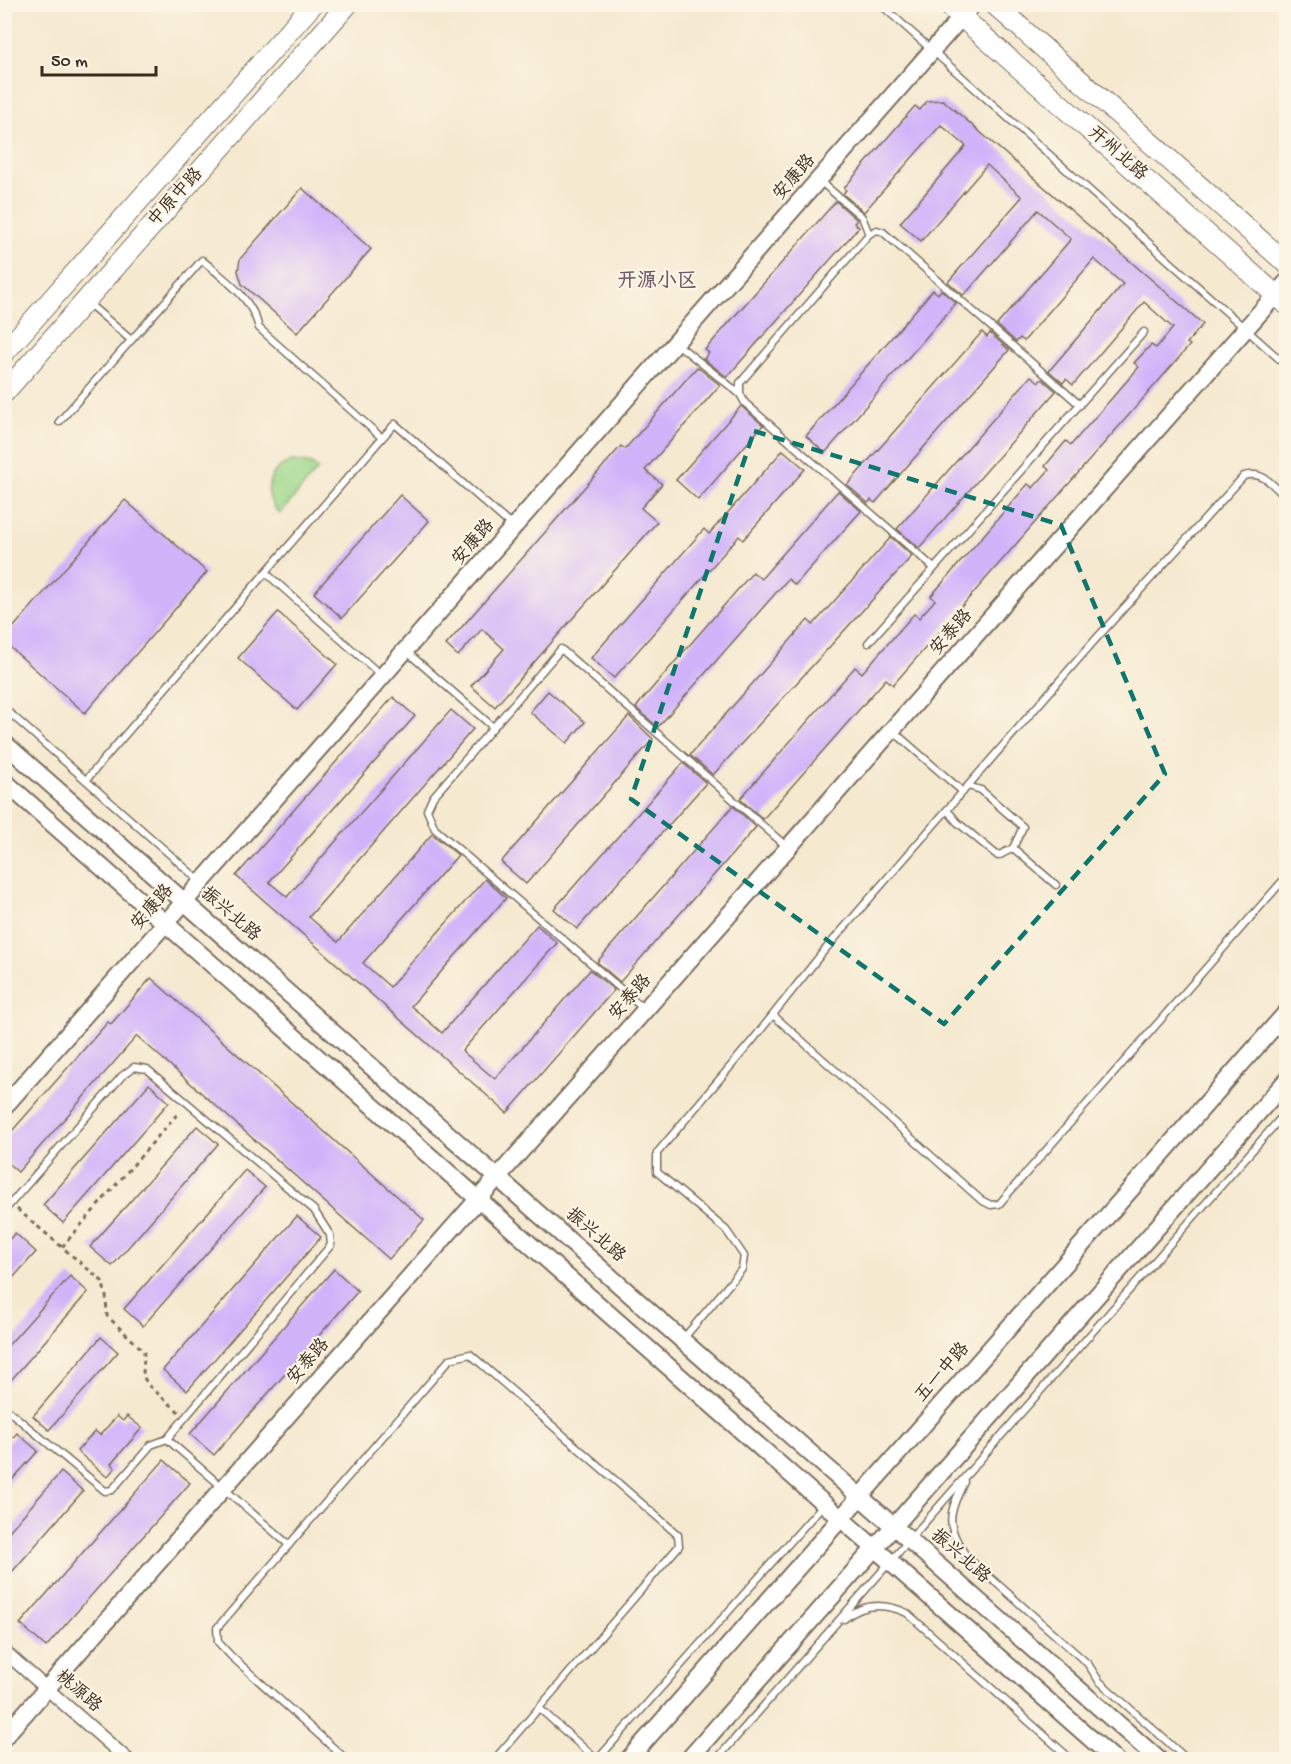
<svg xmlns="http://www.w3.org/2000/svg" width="1291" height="1764" font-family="'Gochi Hand','LXGW WenKai TC',sans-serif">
  <rect width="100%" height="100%" fill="#fcf5e5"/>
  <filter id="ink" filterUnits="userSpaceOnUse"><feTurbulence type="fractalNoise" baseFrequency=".0167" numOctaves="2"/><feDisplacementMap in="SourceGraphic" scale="12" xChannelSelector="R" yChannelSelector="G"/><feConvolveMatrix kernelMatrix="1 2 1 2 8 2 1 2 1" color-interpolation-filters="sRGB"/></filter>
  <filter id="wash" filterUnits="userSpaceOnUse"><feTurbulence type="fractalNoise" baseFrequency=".008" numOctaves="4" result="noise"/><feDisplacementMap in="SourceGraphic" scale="24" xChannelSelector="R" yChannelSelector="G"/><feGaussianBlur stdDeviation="1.35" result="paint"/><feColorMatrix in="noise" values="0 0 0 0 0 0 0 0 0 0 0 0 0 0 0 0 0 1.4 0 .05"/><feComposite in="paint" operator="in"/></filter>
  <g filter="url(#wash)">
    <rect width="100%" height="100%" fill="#f5e9d0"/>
    <!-- green -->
    <path fill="#9fd98d" stroke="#6d8256" stroke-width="1.5" d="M293,461l18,3 7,5 -38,45c-19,-19 -13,-46 13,-53z"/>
    <g id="blocks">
      <!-- building -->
      <g fill="#d1b3fa">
        <path d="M943,100l260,224 -16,19 3,2 -297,340 -7,-6 -123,140 -23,-20 115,-132 7,6 52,-59 5,4 16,-18 -4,-4 97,-112 5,4 16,-18 -4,-4 21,-25 5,4 68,-78 -5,-4 17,-18 5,3 17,-20 -29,-26 -71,83 -7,-6 -3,4 -14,-12 74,-87 -29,-25 -70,82 -4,-3 -4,4 -19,-17 74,-86 -33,-29 -70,81 -5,4 -15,-13 74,-85 -35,-32 -66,76 -21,-18 66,-77 -25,-21 -77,87 -21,-18 3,-4 -2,-2 71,-82 5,4 7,-9z"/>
        <path d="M302,188l69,61 -74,84 -55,-49 -4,-13 2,-12z"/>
        <path d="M836,201l21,19 -3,3 5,4 -132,150 -23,-18 5,-6 -4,-3z"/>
        <path d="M933,290l5,4 3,-4 15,13 -131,150 -19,-17z"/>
        <path d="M982,332l5,5 3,-4 19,17 -134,153 -4,-3 -3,3 -21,-18z"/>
        <path d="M697,367l23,18 -75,85 17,14 -21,24 16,14 -162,185 -24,-21 33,-37 -22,-20 -24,27 -12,-11 175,-199 4,3z"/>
        <path d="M1031,376l8,6 3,-3 14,12 -137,157 -22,-19z"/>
        <path d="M741,406l22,19 -65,75 -22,-20z"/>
        <path d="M783,450l22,19 -62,71 -4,-4 -125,142 -23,-20 113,-129 5,5z"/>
        <path d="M838,491l23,20 -66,74 -7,-6 -130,148 -22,-19 5,-7 112,-129 8,7z"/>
        <path d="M400,495l29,26 -87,97 -28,-25z"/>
        <path d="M125,500l82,72 -122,141 -81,-71v-4z"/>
        <path d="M891,537l21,19 -199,219 -23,-20 118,-135 5,5z"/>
        <path d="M278,612l59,52 -40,46 -59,-52z"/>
        <path d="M548,691l37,31 -18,21 -37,-31z"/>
        <path d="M393,697l22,19 -146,166 18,15 164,-187 22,19 -164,188 29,25 94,-108 26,21 -95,108 27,24 95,-108 21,19 -95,108 31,27 95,-108 20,18 -95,108 33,28 95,-109 24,20 -107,123 -271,-237z"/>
        <path d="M629,716l24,23 -127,145 -25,-22z"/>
        <path d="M683,763l23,20 -129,146 -23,-20z"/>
        <path d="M733,806l23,21 -136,155 -23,-20z"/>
        <path d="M151,978l273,242 -35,39 -252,-223 -119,136 -14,-12v-20l104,-118 3,2z"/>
        <path d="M149,1084l20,18 -106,121 -20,-18z"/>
        <path d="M197,1126l21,18 -106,122 -22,-19z"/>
        <path d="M245,1170l20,17 -122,139 -19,-17z"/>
        <path d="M297,1216l24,21 -134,154 -24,-21z"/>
        <path d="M15,1233l21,19 -32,36v-43z"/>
        <path d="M334,1269l24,22 -144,164 -24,-21z"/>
        <path d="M70,1276l18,16 -84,96v-38z"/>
        <path d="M101,1337l17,15 -69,78 -16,-14z"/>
        <path d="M117,1416l6,5 4,-5 15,12 -31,36 4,4 -8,9 -30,-26 18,-20 5,4z"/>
        <path d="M17,1433l21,18 -34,38v-42z"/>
        <path d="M164,1460l26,23 -144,164 -26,-23z"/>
        <path d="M61,1472l22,19 -79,90v-44z"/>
      </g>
    </g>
  </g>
  <g filter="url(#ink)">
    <use href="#blocks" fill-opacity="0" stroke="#7c6d5c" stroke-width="1.5"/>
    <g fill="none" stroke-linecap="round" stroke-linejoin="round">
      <!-- lane casing -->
      <g stroke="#7c6d5c" stroke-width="9">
        <g id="lane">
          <path d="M880,4l406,361"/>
          <path d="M820,181l42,36 7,17"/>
          <path d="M88,303l43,37"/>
          <path d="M677,344l63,50"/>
          <path d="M59,422l143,-162c23,20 49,36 57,68l123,110 13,-14 118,103"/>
          <path d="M934,568l-189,-165 -5,-9v-11l129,-149 8,-4 6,2 197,173"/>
          <path d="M266,573l116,103"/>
          <path d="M868,643l276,-311"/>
          <path d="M406,651l87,76"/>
          <path d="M4,708l197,174"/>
          <path d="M893,731l70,61"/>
          <path d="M86,780l296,-342"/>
          <path d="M947,810l10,12 41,34 15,-8 10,-21 -42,-37 -13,-4"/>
          <path d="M1013,848l43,37"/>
          <path d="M644,1009l-209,-180 -8,-19 6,-13 128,-148 225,197"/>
          <path d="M773,1015l208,185 10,5 8,-1 287,-327"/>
          <path d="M4,1211l118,-135 12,-9 13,2 167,141 16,25 1,10 -164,194 -16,6 -39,45 -7,1 -101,-84"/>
          <path d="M683,1339l59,-70 2,-13 -18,-26 -69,-58v-19l95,-112 71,-89 272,-312 149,-164c19,-6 30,10 42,22"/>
          <path d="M167,1439l122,106"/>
          <path d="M964,1482c-16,33 -19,44 3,75l121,107 11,17 89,79"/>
          <path d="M844,1619c19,-16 41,-16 63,-6l165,147"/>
          <path d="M824,1637l462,-525"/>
          <path d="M539,1708l58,52"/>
          <path d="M347,1760l-116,-104 -13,-14 -1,-14 233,-269 20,-5 208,181 1,11 -185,214"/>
          <path d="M597,1760l225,-254"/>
          <path d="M716,1760l109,-124"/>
        </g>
      </g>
      <!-- street casing -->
      <g stroke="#7c6d5c" stroke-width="15">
        <path id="street" d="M4,1651l124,109"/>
      </g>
      <!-- secondary casing -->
      <g stroke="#7c6d5c" stroke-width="20">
        <g id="secondary">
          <path d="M4,743l1155,1017"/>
          <path d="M4,781l1111,979"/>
          <path d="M4,1107l969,-1103"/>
          <path d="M4,1737l1282,-1454"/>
          <path d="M628,1760l658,-747"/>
          <path d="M688,1760l598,-679"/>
        </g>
      </g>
      <!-- primary casing -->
      <g stroke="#7c6d5c" stroke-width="22">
        <g id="primary">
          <path d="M947,4l339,300"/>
          <path d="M994,4l292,259"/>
          <path d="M4,353l309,-349"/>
          <path d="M4,393l344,-389"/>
        </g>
      </g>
      <!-- path -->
      <g stroke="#7c6d5c" stroke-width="3" stroke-dasharray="4.5 4.5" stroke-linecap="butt">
        <path d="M17,1209l85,72 4,14 1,21 37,35 -1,25 5,9 31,27"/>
        <path d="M62,1247l118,-136"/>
      </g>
      <!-- lane -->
      <use href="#lane" stroke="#fff" stroke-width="6"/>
      <!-- street -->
      <use href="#street" stroke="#fff" stroke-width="12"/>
      <!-- secondary -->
      <use href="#secondary" stroke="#fff" stroke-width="16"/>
      <!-- primary -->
      <use href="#primary" stroke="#fff" stroke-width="20"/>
    </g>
  </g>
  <!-- marked area -->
  <path fill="none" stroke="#0f766e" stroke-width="4.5" stroke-dasharray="12 8" stroke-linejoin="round" d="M754,431l307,94 104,249 -221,250 -313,-225z"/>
  <g text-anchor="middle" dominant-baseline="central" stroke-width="4.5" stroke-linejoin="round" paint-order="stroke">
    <!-- street labels -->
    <g font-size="18" fill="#3b2a1e" stroke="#fcf5e5">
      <text transform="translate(1117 154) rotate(41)">开州北路</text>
      <text transform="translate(795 178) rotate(-49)">安康路</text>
      <text transform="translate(176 198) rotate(-48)">中原中路</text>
      <text transform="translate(474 543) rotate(-49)">安康路</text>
      <text transform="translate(952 633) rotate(-49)">安泰路</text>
      <text transform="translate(153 908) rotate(-49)">安康路</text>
      <text transform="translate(230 915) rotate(41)">振兴北路</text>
      <text transform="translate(631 998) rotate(-49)">安泰路</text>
      <text transform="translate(595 1236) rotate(41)">振兴北路</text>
      <text transform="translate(309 1362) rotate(-49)">安泰路</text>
      <text transform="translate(943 1373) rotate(-49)">五一中路</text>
      <text transform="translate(960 1557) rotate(41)">振兴北路</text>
      <text transform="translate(78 1692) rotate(41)">桃源路</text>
    </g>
    <!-- neighbourhood labels -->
    <g font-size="20" font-weight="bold" fill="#705a6b" stroke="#fcf5e5">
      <text x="657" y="282">开源小区</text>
    </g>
  </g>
  <!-- margin -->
  <rect width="1291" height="1764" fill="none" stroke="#fcf5e5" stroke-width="24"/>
  <!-- scale -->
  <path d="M42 66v9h114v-9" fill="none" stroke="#3b2a1e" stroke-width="3"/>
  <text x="51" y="66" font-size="18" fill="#3b2a1e" stroke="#fcf5e5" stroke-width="4.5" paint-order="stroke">50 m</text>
</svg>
